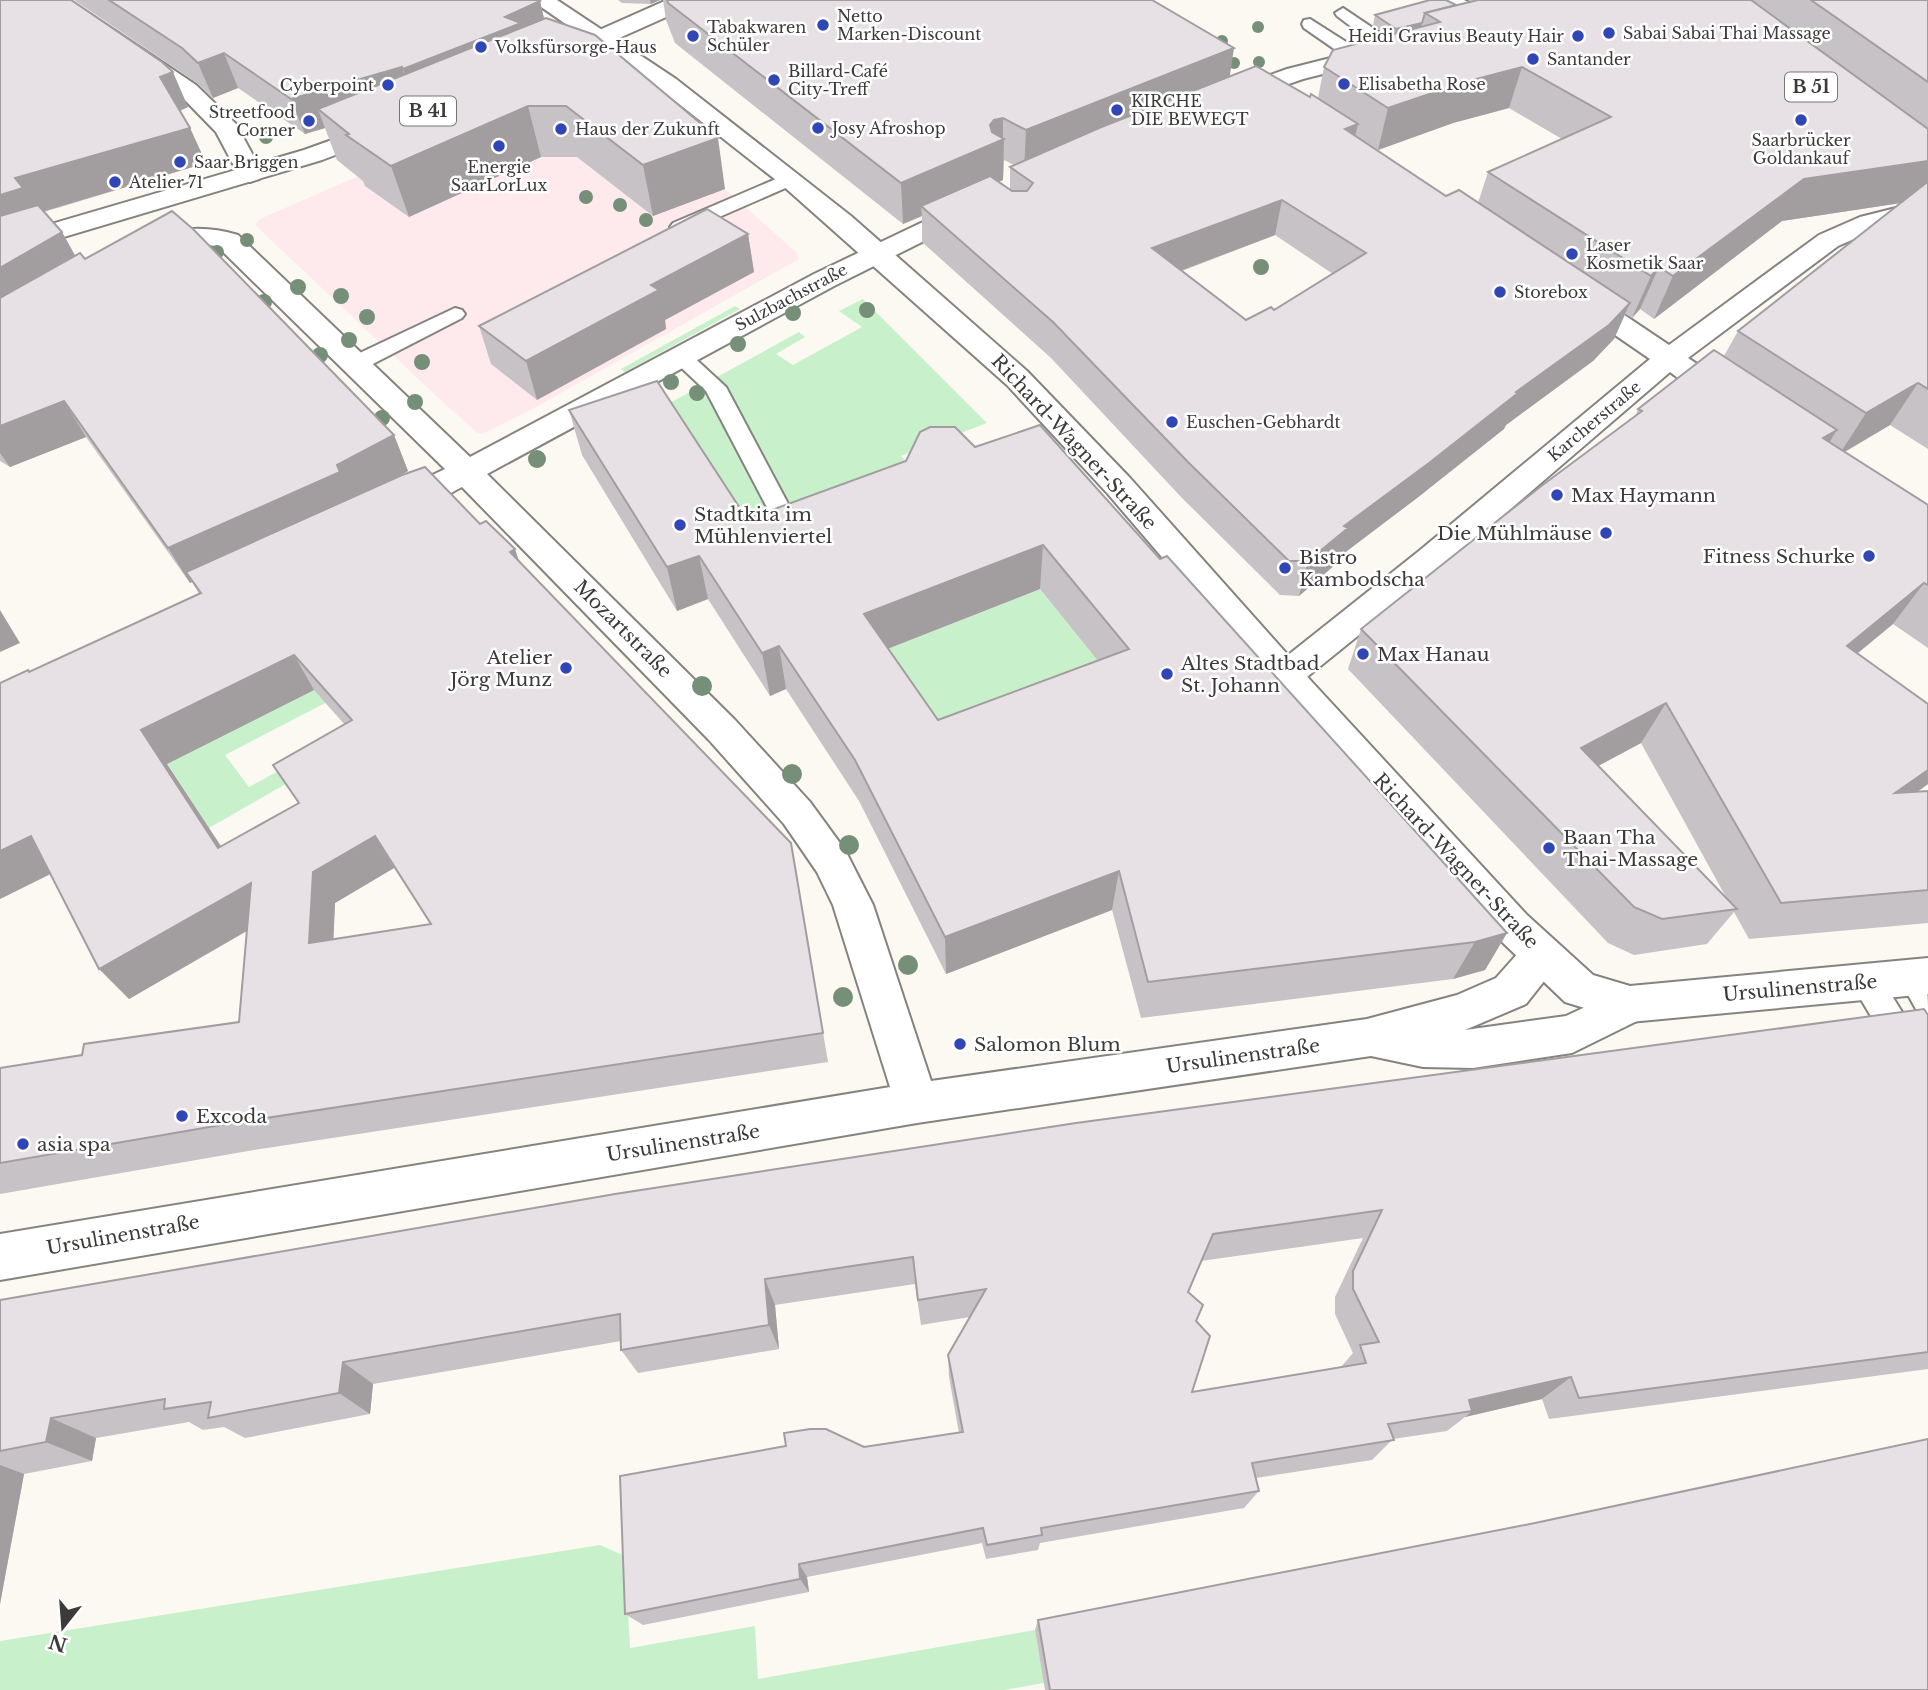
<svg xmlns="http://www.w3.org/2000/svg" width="1928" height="1690" font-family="'Libre Baskerville',serif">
  <rect width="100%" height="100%" fill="#fcf9f3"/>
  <!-- commercial -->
  <path fill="#fee9ed" d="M572,83l153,106 72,64 2,6 -265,149 -52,26 -6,-2 -30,-27 -191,-180 5,-6z"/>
  <!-- green -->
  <g fill="#c8f1cb">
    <path d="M863,299l124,124 -86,33 8,8 -154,99 -98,-153 142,-78 6,5 -29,17 17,11 69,-38 -23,-16z"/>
    <path d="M735,306l5,3 -115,63 -4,-3z"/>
    <path d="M1040,589l83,103 -184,70 -72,-105z"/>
    <path d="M348,673l10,13 -133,69 24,32 66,-36 9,11 -115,66 -42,-65z"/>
    <path d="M600,1545l25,11 5,92 125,-22 3,53 277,-49 9,53 -40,7h-1004v-49z"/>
  </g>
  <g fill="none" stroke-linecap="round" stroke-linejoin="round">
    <!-- lane casing -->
    <g stroke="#86837f" stroke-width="4">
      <g id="lane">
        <path d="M1343,8l55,37 2,4 -2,4h-12l-49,-37 -2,-3z"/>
        <path d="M1310,19l55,35 2,4 -2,4h-12l-49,-34 -2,-4 2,-4z"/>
        <path d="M790,173l7,2 2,4 -2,4 -110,48h-14l-3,-4 3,-4z"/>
        <path d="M455,308l7,2 3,4 -3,4 -99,51h-16l-3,-5 3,-5z"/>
        <path d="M681,350l7,2 38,35 76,143 -4,6 -8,2 -8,-2 -76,-145 -36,-34 4,-5z"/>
        <path d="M1913,964c15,8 15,31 15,51l-11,-4 -19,-34 4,-9z"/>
        <path d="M1867,969l11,4 35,57 4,10 -4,10 -11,4 -11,-4 -35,-59 -4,-9 4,-9z"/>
      </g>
    </g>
    <!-- street casing -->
    <g stroke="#86837f" stroke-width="4">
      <g id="street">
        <path d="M43,0h26l127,85 40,39 27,50 -4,5 -9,3 -9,-3 -25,-47 -36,-37z"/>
        <path d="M1436,0h28l36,19 3,5 -3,5h-16l-45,-24z"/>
        <path d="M1374,47l8,2 4,5 -4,5 -79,20 -72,25 -9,-2 -3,-5 3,-5 65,-23z"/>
        <path d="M969,200l9,2 4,6 -4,6 -144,72 -347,188 248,246 75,82 35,48 28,55 58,176 436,-62 90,-24 39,-17 32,-36 14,-6 14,6 6,12 -6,12 -30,38 -61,26 101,-14 64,-30 15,5 6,13 -6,13 -73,36 -99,15 -50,-1 -52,-11 -454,67 -917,157v-46l890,-147 -57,-182 -16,-33 -33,-48 -75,-84 -247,-253c-22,11 -53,34 -78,27l-5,-8 5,-8 61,-29 -227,-222c-34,-11 -53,14 -80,8l-4,-6 4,-6c34,-15 64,-19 100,-8l232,222 344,-183z"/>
        <path d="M1928,200v16l-49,12 -41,18 -150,112 53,35 4,7 -4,7c-26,6 -51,-21 -71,-35l-227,195 -146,118 -12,4 -12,-4 -6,-9 6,-9 146,-116 231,-192 -83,-57 -4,-6 4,-6 10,-2 10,2 82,55 150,-110 41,-18z"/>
      </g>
    </g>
    <!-- secondary casing -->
    <g stroke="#86837f" stroke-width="4">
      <path id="secondary" d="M531,0h26l119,79 175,137 176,155 103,107 182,204 215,233 66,60 37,11 298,-28v36l-298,28 -65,-20 -66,-63 -213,-237 -178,-208 -101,-109 -226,-201 -121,-95z"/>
    </g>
    <!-- primary casing -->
    <g stroke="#86837f" stroke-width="4">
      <g id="primary">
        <path d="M667,0h29l-3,5 -134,60h-16l-4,-5 4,-5z"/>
        <path d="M382,122l9,2 3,5 -3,5 -69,26 -322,96v-17l304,-89z"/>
      </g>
    </g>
    <!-- lane -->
    <use href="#lane" fill="#fff" fill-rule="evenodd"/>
    <!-- street -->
    <use href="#street" fill="#fff" fill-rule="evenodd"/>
    <!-- secondary -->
    <use href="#secondary" fill="#fff" fill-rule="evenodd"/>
    <!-- primary -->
    <use href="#primary" fill="#fff" fill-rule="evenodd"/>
  </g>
  <!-- trees -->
  <g fill="#768f78">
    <circle cx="1258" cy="27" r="6"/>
    <circle cx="1222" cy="41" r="6"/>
    <circle cx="1259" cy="62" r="6"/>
    <circle cx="1234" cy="63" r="6"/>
    <circle cx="266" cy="137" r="7"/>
    <circle cx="586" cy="197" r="7"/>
    <circle cx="620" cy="205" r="7"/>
    <circle cx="646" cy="220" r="7"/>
    <circle cx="247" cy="240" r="7"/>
    <circle cx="217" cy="252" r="7"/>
    <circle cx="1261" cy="267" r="8"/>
    <circle cx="298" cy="287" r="8"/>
    <circle cx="341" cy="296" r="8"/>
    <circle cx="264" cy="302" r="8"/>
    <circle cx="867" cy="310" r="8"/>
    <circle cx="793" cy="313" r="8"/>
    <circle cx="367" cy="317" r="8"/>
    <circle cx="349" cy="340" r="8"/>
    <circle cx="738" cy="344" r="8"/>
    <circle cx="320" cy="355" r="8"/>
    <circle cx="422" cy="362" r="8"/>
    <circle cx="671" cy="382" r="8"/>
    <circle cx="697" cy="393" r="8"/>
    <circle cx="415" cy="402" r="8"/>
    <circle cx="382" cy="418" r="8"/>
    <circle cx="537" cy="459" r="9"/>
    <circle cx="702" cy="686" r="10"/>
    <circle cx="792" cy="774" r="10"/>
    <circle cx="849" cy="845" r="10"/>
    <circle cx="908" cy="965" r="10"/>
    <circle cx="843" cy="997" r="10"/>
  </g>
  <!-- wall -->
  <g fill="#c7c2c5" fill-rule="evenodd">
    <path d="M0,0l188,107 -8,4 10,17 16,35 -162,49 18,20 13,24 10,3 309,176 14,36 -10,6 82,47 39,37 272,282 37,219 -574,88 -254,44v-126l82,-13 157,-33 8,-91 -118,68 -78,-125 -51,25v-216l30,-11 169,-78 -7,-12 -2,1 -104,-146 -76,30 -10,-6zM314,690l31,35 -72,40 25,38 -77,43 -54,-82zM394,868l36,56 -97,16 2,-37z"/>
    <path d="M74,0h464l2,1 4,18 181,170 -72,27 -76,-59h-36l-132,60 -44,-31 -2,-5 -26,-21 -12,-32 -20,6 -67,-46 -25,10 -16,-15z"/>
    <path d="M618,0h42l-9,4 -29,-1z"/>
    <path d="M663,0h489l77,77 89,21 6,-31 65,-31 -16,-11 2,-10 81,-10 16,-4 -3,-1h459v449l-38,-24 -45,27 83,53v143l-35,-24 -36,29 71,51v80l-11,8 11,-1v132l-179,16 -15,-27 -27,32 -73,11 -26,-12 -260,-274 13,-40 274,-212 3,-8 86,-53 14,-25 162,-128 -118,18 -128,98 -14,-10 -8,9 -7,-4 -11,25 -21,22 -87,64 -2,4 -87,69 -78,59 -2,6 -38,33 -19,-1 -98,-97 -131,-140 -129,-116v-26l-19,8 -228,-181 -9,-23zM1509,108l53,31 -74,33 -10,31 -32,-7 -91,-60v-1l23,15 75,-27zM1004,160l10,5 -4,2v22l-11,-7 4,-2zM1275,235l58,39 -59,36 -28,10 -64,-49zM1641,743l86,156 -129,-133z"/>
    <path d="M748,234l6,38 -89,48 1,9 -129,71 -46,-36 -12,-38z"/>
    <path d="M569,410l178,109 228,-72 185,112 347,374 -22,37 -32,9 -312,39 -29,-108 -166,64 -87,-173 -73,-112 -16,7 -62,-97 -31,12 -95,-156zM1040,589l58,72 -160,59 -50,-72z"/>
    <path d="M1928,1015v354l-379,50 -7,-20 -77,18 -18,14 -54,8 -21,21 -116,18 3,13 -15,17 -204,35 -2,7 -52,9 -4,-16 -175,34 2,15 -166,33 -18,-11 239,-167 95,-14 -10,-56 -1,-22 22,-38 -49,8 -6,-41 -140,21 4,44 -141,24 -17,-23v-9l-248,43 -3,30 -125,24 -21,-11 -21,3 -14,-8 -93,16 -4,23 -68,13 -24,130v-304zM1363,1238l-28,59v17l18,39 -12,14 -149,25 4,-71 -7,-29 12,-31z"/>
    <path d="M1535,1523l393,167h-883l-10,-60 3,-10z"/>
  </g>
  <!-- shaded-wall -->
  <g fill="#a29ea0">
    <path d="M650,0h10l-9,4z"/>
    <path d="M540,1l8,35 -134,68 -11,-35 102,-52z"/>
    <path d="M1422,23l-2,10 -26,6 2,-10z"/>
    <path d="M1234,48l-6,40 -204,83 2,-41z"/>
    <path d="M224,53l14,35 -25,10 -15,-35z"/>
    <path d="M402,67l11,35 -95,7 7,19 -20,6 -14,-35z"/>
    <path d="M1522,67l-13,41 -56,15 -75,27 10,-42 77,-26z"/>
    <path d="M173,72l15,35 -12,5 -16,-35z"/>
    <path d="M528,106l13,51 -132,60 -18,-51z"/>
    <path d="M1003,118v22l1,-1 -1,41 -74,33 -8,-7 1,10 -19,8 -2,-41 89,-58 4,-5z"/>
    <path d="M1358,124l-8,35 -5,-30z"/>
    <path d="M190,128l16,35 -168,50 -38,24v-42l15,-17z"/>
    <path d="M718,138l7,51 -72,27 -10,-51z"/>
    <path d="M1928,161v38l-146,22 -128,98 19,-43 131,-97z"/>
    <path d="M1282,200l-7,35 -127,48 4,-35z"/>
    <path d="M62,232l20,36 -82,49v-49z"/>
    <path d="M748,234l6,38 -89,48 1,9 -129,71 -11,-39 125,-76z"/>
    <path d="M1659,267l-19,42 -8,9 19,-42z"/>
    <path d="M1630,303l-16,36 -21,22 -87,64 -2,4 -87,69 -78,59 -2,6 -38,33 9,-35 36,-35z"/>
    <path d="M1918,383l-28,42 -51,30 27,-42z"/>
    <path d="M64,401l22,36 -76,30 -10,-14v-27z"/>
    <path d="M1837,430l-26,42 12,-34z"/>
    <path d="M394,435l14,36 -55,30 -167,71 6,10 -2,1 -22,-35 169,-83z"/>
    <path d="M1043,545l-3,44 -173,68 -3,-43z"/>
    <path d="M515,549l12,36 -17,-33z"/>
    <path d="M699,556l9,43 -31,12 -10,-44z"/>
    <path d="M1924,583l-31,41 -76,63 30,-41z"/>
    <path d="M0,610l20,33 -20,9z"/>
    <path d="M779,646l7,43 -16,7 -8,-43z"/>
    <path d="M294,655l20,35 -147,74 76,116 -25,-32 -77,-118z"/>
    <path d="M1666,703l-25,40 -82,44 22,-39z"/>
    <path d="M1928,770v14l-67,48 34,-39z"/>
    <path d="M31,836l31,32 -62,31v-48z"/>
    <path d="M375,836l19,32 -59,35 -3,71 -23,-31 4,-71z"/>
    <path d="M1119,871l-7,39 -166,64 -1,-37z"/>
    <path d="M251,883l23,32 -145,84 -30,-30z"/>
    <path d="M1507,933l-22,37 -32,9 22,-37z"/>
    <path d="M765,1279l10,26 4,44 -10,-24z"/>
    <path d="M343,1362l30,22 -3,30 -31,-21z"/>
    <path d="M1571,1377l-29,22 -77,18 7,-6 -3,-11z"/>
    <path d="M51,1418l45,20 -4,23 -46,-19z"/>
    <path d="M0,1465l24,9 -24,130z"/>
    <path d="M799,1564l8,13 2,15 -9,-13z"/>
  </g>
  <!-- building -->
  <g fill="#e7e1e5" stroke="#a29ea0" stroke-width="2" fill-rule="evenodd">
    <path d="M0,0h71l91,62 11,10 -13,5 30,51 -175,50 8,10 -23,7z"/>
    <path d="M109,0h429l2,1 -35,16 16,6 -118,46 -1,-2 -111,32 -67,-46 -26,10 -16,-15z"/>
    <path d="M667,0h485l82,48 -208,82 -23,-12 -9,2 -4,5 2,7 12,7 -103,44 -233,-180z"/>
    <path d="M1430,0h16l10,5 -31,8 -3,10 -26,6 -21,-14z"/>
    <path d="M1478,0h273l177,129v32l-124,18 -131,97 -14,-9 -8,9 -163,-104 123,-55 -89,-50 -57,15 -77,26 -64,-41 9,-17 107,-28 -15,-9z"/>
    <path d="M1811,0h117v82z"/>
    <path d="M546,18l49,17 123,103 -75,27 -77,-59h-38l-137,60 -45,-31 3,-1 -31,-25z"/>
    <path d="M1256,66l54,31 1,-3 47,30 -13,5 101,67 13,-6 171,113 -21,22 -93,67 2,1 -89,70 -85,63 4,2 -40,33h-19l-101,-99 -135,-140 -132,-116 69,-30 22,15h15l6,-8 -23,-16 89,-39zM1282,200l84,53 -92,57 -3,-3 -25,13 -94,-72z"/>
    <path d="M1926,183h2v206l-10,-6 -52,30 -128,-82z"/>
    <path d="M38,205l24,27 -62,36v-52z"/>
    <path d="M707,209l41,25 -97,51 8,5 -133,71 -47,-35z"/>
    <path d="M172,211l21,18 201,206 -57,30 3,7 -172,76 -104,-147 -64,25v-128l80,-45 5,6z"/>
    <path d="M1714,350l123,80 -14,8 105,67v80l-4,-2 -77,63 81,58v66l-33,23 33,-2v99l-147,13 -115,-200 -85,45 156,161 -75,10 -28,-12 -273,-278 179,-142 102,-76 -4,-2z"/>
    <path d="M657,381l90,138 159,-58 14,-29 10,-5h25l20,20 65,-22 120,134 7,-3 340,377 -32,9 -327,40 -29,-111 -174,66 -90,-177 -76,-114 -17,7 -63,-97 -32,11 -98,-157zM1043,545l86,104 -191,71 -74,-106z"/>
    <path d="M425,467l55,57 6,-3 29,28 -5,3 281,291 32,190 -596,91 -227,39v-95l82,-13 2,-11 155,-22 12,-139 -152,86 -68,-133 -31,15v-168l28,-13 1,2 172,-79 -15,-21 216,-97zM294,655l58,65 -79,45 26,38 -81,45 -77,-118zM375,836l56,88 -122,19 4,-71z"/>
    <path d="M1924,1009l4,6v337l-349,46 -8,-21 -102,23 3,11 -84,13 6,16 -142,23 7,28 -218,37 1,7 -55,10 -4,-17 -184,36 1,15 -175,35 -5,-138 166,-30 -2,-13 26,-4h16l38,18 99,-15 -15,-77 38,-66 -68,11 -5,-43 -148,22 4,46 -148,25 -1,-36 -277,48 -4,31 -131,25 3,-16 -47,7 1,-10 -114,19 -5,24 -46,9v-151l615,-106 461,-71zM1382,1210l-29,61v18l26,53 -19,3 6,18 -174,29 18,-56 -14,-15 7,-16 -15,-13 25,-58z"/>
    <path d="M1928,1439v251h-878l-12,-70 497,-97z"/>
  </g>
  <!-- markers -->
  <g fill="#3046b7" stroke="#fff" stroke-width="2.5">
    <circle cx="823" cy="25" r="7"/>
    <circle cx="1609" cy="33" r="7"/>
    <circle cx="693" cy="36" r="7"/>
    <circle cx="1578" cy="36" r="7"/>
    <circle cx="481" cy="47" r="7"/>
    <circle cx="1533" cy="59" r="7"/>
    <circle cx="774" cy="80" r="7"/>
    <circle cx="1344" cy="84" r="7"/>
    <circle cx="388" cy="85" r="7"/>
    <circle cx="1117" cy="110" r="7"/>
    <circle cx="1801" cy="120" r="7"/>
    <circle cx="309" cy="121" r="7"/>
    <circle cx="818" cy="128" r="7"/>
    <circle cx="561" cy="129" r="7"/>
    <circle cx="499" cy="146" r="7"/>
    <circle cx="180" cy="162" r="7"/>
    <circle cx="115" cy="182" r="7"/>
    <circle cx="1572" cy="254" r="7"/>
    <circle cx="1500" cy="292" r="7"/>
    <circle cx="1172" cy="422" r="7"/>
    <circle cx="1557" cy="495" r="7"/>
    <circle cx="680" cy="525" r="7"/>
    <circle cx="1606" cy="533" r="7"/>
    <circle cx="1869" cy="556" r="7"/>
    <circle cx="1285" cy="568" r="7"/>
    <circle cx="1363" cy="654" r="7"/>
    <circle cx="566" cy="668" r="7"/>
    <circle cx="1167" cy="674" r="7"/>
    <circle cx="1549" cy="848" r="7"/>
    <circle cx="960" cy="1044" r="7"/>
    <circle cx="182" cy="1116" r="7"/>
    <circle cx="23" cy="1144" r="7"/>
  </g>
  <g text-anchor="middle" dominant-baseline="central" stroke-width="5" stroke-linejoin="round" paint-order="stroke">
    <!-- far-poi labels -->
    <g font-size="16" fill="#3d3b39" stroke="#fff" text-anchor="start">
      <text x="837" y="16">Netto<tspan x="837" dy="18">Marken-Discount</tspan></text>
      <text x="707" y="27">Tabakwaren<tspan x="707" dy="18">Schüler</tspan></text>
      <text x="1623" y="33">Sabai Sabai Thai Massage</text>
      <text x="1564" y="36" text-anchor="end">Heidi Gravius Beauty Hair</text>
      <text x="495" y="47">Volksfürsorge-Haus</text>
      <text x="1547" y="59">Santander</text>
      <text x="788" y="71">Billard-Café<tspan x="788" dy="18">City-Treff</tspan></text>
      <text x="1358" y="84">Elisabetha Rose</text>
      <text x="374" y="85" text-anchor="end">Cyberpoint</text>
      <text x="1131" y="101">KIRCHE<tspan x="1131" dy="18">DIE BEWEGT</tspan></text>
      <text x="295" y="112" text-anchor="end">Streetfood<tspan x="295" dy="18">Corner</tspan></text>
      <text x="832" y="128">Josy Afroshop</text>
      <text x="575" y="129">Haus der Zukunft</text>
      <text x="1801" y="140" text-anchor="middle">Saarbrücker<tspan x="1801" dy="18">Goldankauf</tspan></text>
      <text x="194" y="162">Saar Briggen</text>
      <text x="499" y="167" text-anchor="middle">Energie<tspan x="499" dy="18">SaarLorLux</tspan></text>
      <text x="129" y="182">Atelier 71</text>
      <text x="1586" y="245">Laser<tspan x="1586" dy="18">Kosmetik Saar</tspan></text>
      <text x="1514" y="292">Storebox</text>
      <text x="1186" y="422">Euschen-Gebhardt</text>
    </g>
    <!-- far-street labels -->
    <g font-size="16" fill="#3d3b39" stroke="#fff">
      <text transform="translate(791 297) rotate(-28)">Sulzbachstraße</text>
      <text transform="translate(1594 421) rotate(-40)">Karcherstraße</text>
    </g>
    <!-- shield labels -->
    <g fill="#fff" stroke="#777674" stroke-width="2">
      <rect x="1785" y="72.5" width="52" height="29" rx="5"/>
      <rect x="400" y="96.5" width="56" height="29" rx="5"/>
    </g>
    <g font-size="18" font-weight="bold" fill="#3d3b39">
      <text x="1811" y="87">B 51</text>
      <text x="428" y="111">B 41</text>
    </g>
    <!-- street labels -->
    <g font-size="19" fill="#3d3b39" stroke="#fff">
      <text transform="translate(1074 442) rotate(47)">Richard-Wagner-Straße</text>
      <text transform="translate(623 629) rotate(45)">Mozartstraße</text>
      <text transform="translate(1456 861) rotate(47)">Richard-Wagner-Straße</text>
      <text transform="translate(1800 988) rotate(-5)">Ursulinenstraße</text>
      <text transform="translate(1243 1056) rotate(-8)">Ursulinenstraße</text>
      <text transform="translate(683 1143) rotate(-9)">Ursulinenstraße</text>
      <text transform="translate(123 1235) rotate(-10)">Ursulinenstraße</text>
    </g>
    <!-- poi labels -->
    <g font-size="19" fill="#3d3b39" stroke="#fff" text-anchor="start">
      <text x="1571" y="495">Max Haymann</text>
      <text x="694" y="514">Stadtkita im<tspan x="694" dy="22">Mühlenviertel</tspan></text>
      <text x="1592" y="533" text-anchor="end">Die Mühlmäuse</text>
      <text x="1855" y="556" text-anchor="end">Fitness Schurke</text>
      <text x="1299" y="557">Bistro<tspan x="1299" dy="22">Kambodscha</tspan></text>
      <text x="1377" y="654">Max Hanau</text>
      <text x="552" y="657" text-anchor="end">Atelier<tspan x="552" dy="22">Jörg Munz</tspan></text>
      <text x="1181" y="663">Altes Stadtbad<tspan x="1181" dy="22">St. Johann</tspan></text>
      <text x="1563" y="837">Baan Tha<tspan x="1563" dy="22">Thai-Massage</tspan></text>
      <text x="974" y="1044">Salomon Blum</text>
      <text x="196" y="1116">Excoda</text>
      <text x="37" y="1144">asia spa</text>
    </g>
  </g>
  <!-- north arrow -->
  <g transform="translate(63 1627) rotate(197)" stroke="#ffffff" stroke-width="5" paint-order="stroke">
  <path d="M0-5L12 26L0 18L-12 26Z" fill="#3d3b39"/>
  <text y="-10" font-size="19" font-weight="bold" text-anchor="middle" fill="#3d3b39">N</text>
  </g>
</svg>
